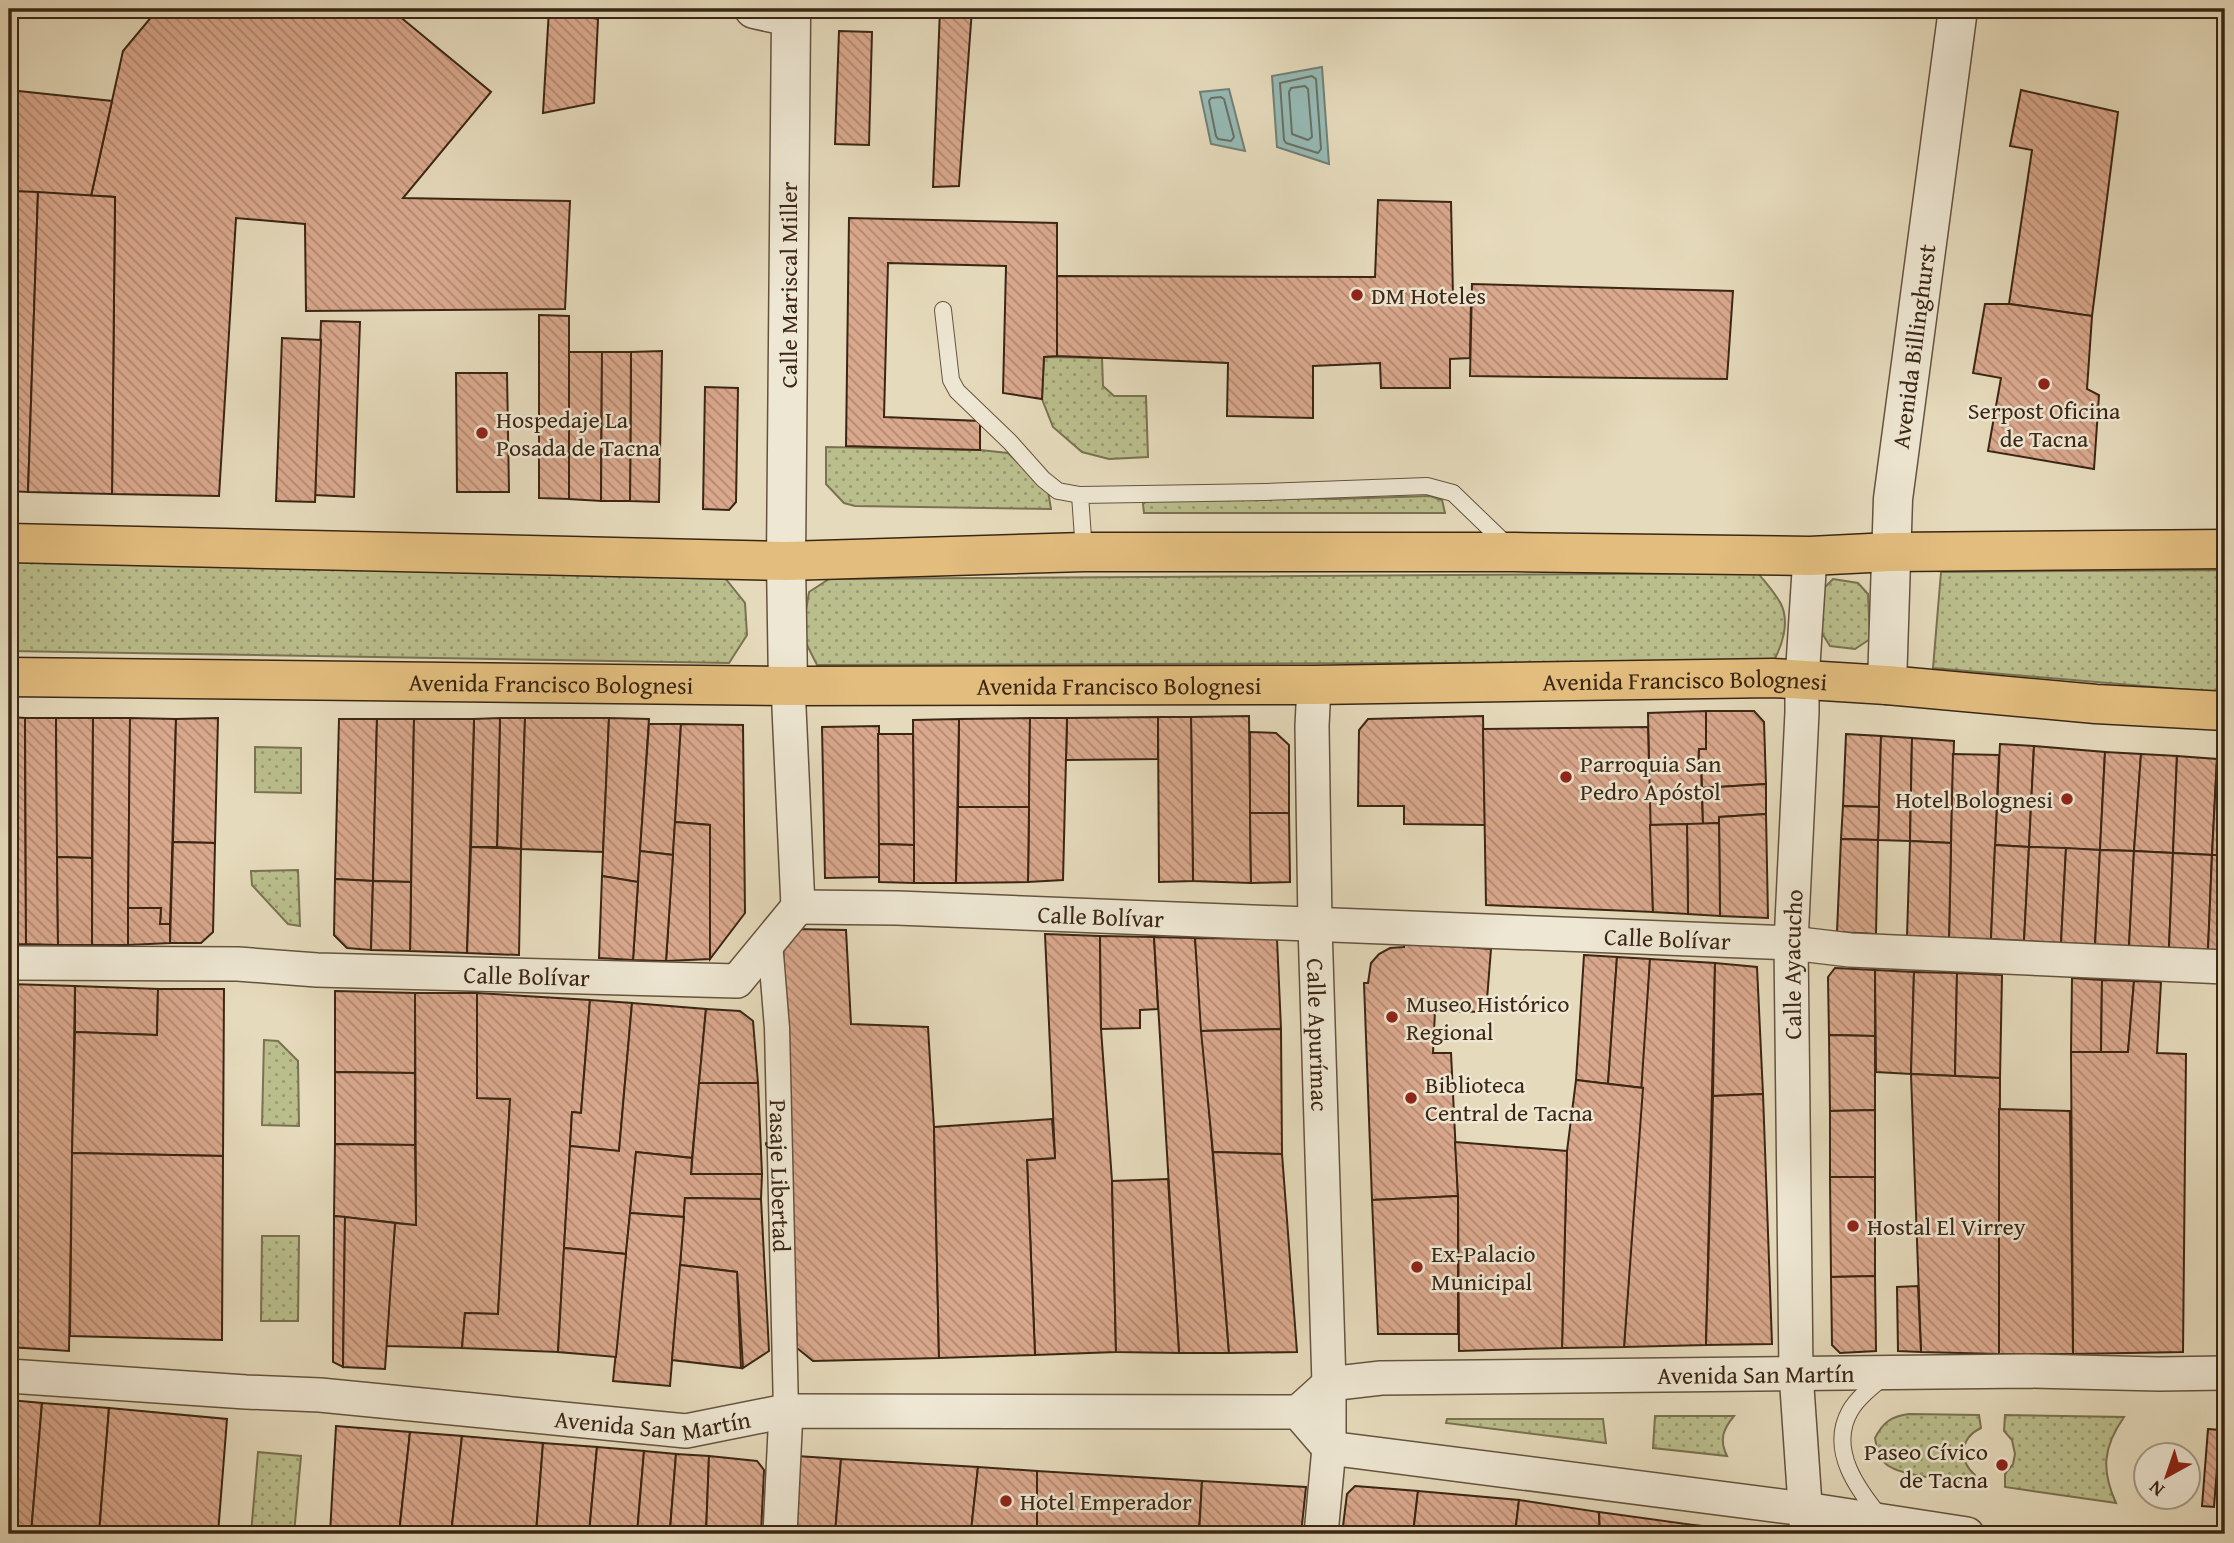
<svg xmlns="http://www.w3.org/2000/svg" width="2234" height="1543" font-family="'Gentium Book Plus',serif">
  <defs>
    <pattern id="grass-dots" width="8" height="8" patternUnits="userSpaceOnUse" patternTransform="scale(1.75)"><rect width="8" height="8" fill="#babe8c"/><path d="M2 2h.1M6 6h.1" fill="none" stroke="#989a71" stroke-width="1.8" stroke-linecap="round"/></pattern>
    <pattern id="building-back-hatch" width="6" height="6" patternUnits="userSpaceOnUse" patternTransform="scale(1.75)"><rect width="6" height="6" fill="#daa88d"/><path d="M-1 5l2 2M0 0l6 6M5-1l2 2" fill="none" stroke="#b28972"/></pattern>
  </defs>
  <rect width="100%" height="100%" fill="#e5dabb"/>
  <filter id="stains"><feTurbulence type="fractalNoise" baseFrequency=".00286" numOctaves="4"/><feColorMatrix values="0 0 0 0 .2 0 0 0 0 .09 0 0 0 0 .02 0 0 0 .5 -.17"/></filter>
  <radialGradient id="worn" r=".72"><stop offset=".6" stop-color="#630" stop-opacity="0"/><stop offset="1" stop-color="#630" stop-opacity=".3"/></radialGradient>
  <!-- grass -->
  <g fill="url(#grass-dots)" stroke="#7a7250" stroke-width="2">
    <path d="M1044,357l58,1 1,28 11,10h32l2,61 -39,2 -27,-7 -29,-25 -11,-28z"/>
    <path d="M826,447l154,3 28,3 40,38 3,18 -196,-3 -11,-3 -18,-19z"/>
    <path d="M1153,496l181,3 96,-3 12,4 3,13h-301l-1,-9z"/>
    <path d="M9,562l716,16 20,25 2,32 -18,28 -720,-12z"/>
    <path d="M2225,570v123l-292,-25 8,-96z"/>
    <path d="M1758,573c7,9 17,20 23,31 9,19 1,42 -8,58l-956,3 -15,-30 7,-43 20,-13z"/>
    <path d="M1833,579l25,4 10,11 2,45 -15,10 -25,-3 -10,-16v-38z"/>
    <path d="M255,747l46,1v45l-46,-1z"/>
    <path d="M298,870l2,56 -12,-2 -36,-39 -1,-14z"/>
    <path d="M264,1040l14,1 20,20 1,65 -37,-1z"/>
    <path d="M262,1236h37l-1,85h-37z"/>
    <path d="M1909,1414l70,1 2,13c-21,10 -23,32 -6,47v8c-21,-3 -74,-6 -89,-19 -7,-7 -10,-17 -11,-26 8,-16 17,-22 34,-24z"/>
    <path d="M2005,1415l119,2c-21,30 -23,53 -8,86l-111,-16v-13l8,-10 2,-10 -3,-14 -8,-9z"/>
    <path d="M1655,1416h79c-11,13 -15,24 -7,40l-74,-8z"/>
    <path d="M1447,1419h156l3,24 -160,-20z"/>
    <path d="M258,1452l43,4 -7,78h-43z"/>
  </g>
  <!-- water -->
  <g fill="#96bab5" stroke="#727f75" stroke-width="2">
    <path d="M1322,67l7,97 -52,-17 -5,-71z"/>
    <path d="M1229,89l16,62 -34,-7 -11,-52z"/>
  </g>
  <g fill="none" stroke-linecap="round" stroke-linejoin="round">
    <!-- shore -->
    <g stroke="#687064" stroke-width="2">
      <path d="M1312,76l4,3 5,70 -3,4 -32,-10 -2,-3 -4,-57z"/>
      <path d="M1305,86l3,3 4,48 -4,3 -16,-6 -3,-42 2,-4z"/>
      <path d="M1221,97l3,2 10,38 -3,4 -13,-2 -2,-3 -7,-35 2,-3z"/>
    </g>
  </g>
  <!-- building -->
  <g fill="url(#building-back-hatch)" stroke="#3b2614" stroke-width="2">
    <path d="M158,9h237l-2,2 98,81 -88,106 167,3 -5,108 -259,2 -1,-87 -69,-6 -17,278 -107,-2 3,-297 -24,-1 32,-145z"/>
    <path d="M549,9l49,10 -4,84 -51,10z"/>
    <path d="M940,9h32l-13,177 -26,1z"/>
    <path d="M839,31l33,1 -3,113 -34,-1z"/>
    <path d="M9,90l103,11 -21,95 -82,-5z"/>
    <path d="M2021,90l97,22 -26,204 -83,-12 23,-154 -22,-4z"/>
    <path d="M9,191l29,1 -10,300 -19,-1z"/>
    <path d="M38,192l77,5 -3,297 -84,-2z"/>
    <path d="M1378,200l73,2 2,95 18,1 -1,60 -20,1v29h-69l-1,-25 -67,3v52l-86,-2 1,-53 -171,-7v-80l318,1z"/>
    <path d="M849,218l208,5v133l-13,1 -2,42 -39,-6 3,-127 -118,-3 -4,154 96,4v29l-134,-4z"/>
    <path d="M1472,284l261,7 -6,88 -257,-3z"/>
    <path d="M1985,304h24l83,12 -5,73 12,6 -5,74 -106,-18 13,-73 -28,-5z"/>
    <path d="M539,315l30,1v183l-30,-1z"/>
    <path d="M321,321l39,1 -6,175 -39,-2z"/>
    <path d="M282,338l39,2 -6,162 -39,-1z"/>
    <path d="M662,351l-3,151 -29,-1 1,-149z"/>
    <path d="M569,352h33l-1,149 -32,-2z"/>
    <path d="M602,352h29l-1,149h-29z"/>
    <path d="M456,373h51l2,119h-52z"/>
    <path d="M705,387l33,1 -2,114 -7,8 -26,-1z"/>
    <path d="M1706,711h48l10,11 2,62 -64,4 -1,-21h-3l1,-18h7z"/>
    <path d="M1706,711v38h-7l-1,18h3l2,57 -53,1 -2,-112z"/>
    <path d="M1249,716l2,167 -58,-2 -2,-164z"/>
    <path d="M1483,716l2,109 -81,-1v-18h-46l1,-76 9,-11z"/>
    <path d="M9,717l16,1 1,226 -17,1z"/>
    <path d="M1158,717h33l2,164 -34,1z"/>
    <path d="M1158,717v42l-92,1 1,-42z"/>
    <path d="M25,718h31l2,227 -32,-1z"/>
    <path d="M56,718h37l-1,140 -35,-1z"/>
    <path d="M93,718h37l-2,227h-36z"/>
    <path d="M130,718l46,1 -6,205h-10l1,-16h-33z"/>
    <path d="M218,718l-3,125 -42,-1 3,-123z"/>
    <path d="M500,718h25l-4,131 -24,-2z"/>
    <path d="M500,718l-3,129h-26l3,-128z"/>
    <path d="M525,718h84l-6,134 -82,-3z"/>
    <path d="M609,718l40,1 -11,163 -36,-6z"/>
    <path d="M1030,718l-1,89h-71l1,-88z"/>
    <path d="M1030,718h37l-4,162 -35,2z"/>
    <path d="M339,719h38l-4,162 -38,-2z"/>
    <path d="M377,719h37l-3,163 -38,-1z"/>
    <path d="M414,719h60l-7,234 -57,-2z"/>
    <path d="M959,719l-3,164h-42l-1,-163z"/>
    <path d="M649,724h32l-8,131 -33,-4z"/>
    <path d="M681,724l62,1 2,188 -35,46v-134l-35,-3z"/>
    <path d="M879,726v151l-54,1 -3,-151z"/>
    <path d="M1648,727l5,185 -167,-7 -3,-176z"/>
    <path d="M1250,732l26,1 13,12v68h-39z"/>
    <path d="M878,734h35l1,111 -35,-1z"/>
    <path d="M1846,734l35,2 -2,71 -36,-1z"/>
    <path d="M1881,736l31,2 -2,103 -32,-1z"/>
    <path d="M1912,738l42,3 -3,102 -41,-2z"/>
    <path d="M2000,744l34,2 -5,101 -34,-2z"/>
    <path d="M2034,746l71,6 -5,98 -71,-3z"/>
    <path d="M2105,752l36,2 -7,97 -34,-1z"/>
    <path d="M1953,754l46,1 -8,184 -42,-1z"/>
    <path d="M2141,754l36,2 -4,97 -39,-2z"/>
    <path d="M2177,756l40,3 -5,96 -39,-2z"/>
    <path d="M2217,759l8,1v95h-13z"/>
    <path d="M1766,784v30l-47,3v6l-16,1 -1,-36z"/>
    <path d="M1843,806l36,1 -1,33 -37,-1z"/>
    <path d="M958,807h71l-1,75 -72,1z"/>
    <path d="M1250,813h39l1,69 -39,1z"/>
    <path d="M1766,814l2,104 -48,-2 -1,-99z"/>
    <path d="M675,822l35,3v134l-44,2z"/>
    <path d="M1719,823l1,93 -32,-2 -1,-90z"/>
    <path d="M1687,824l1,90 -35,-2 -3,-87z"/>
    <path d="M1841,839l37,1 -2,94 -39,-2z"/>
    <path d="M1910,841l41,2 -2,95 -42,-2z"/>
    <path d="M173,842l42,1 -2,89 -12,11h-31z"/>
    <path d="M879,844l35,1v38l-35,-1z"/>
    <path d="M1995,845l34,2 -5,94 -33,-2z"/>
    <path d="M471,847l50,2 -2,106 -52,-2z"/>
    <path d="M2029,847l37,1 -5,95 -37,-2z"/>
    <path d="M2066,848l34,2 -5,95 -34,-2z"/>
    <path d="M2100,850l34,1 -5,95 -34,-1z"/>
    <path d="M640,851l33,4 -7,106 -33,-1z"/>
    <path d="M2134,851l39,2 -4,95 -40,-2z"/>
    <path d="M2173,853l39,2 -4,95 -39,-2z"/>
    <path d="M2212,855h13v95h-17z"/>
    <path d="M57,857l35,1v87h-34z"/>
    <path d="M602,876l36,6 -5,78 -34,-2z"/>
    <path d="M335,879l38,2 -2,69 -24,-2 -13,-13z"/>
    <path d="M373,881l38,1 -1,69 -39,-1z"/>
    <path d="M128,908h33l-1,16h10v19l-42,2z"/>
    <path d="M795,929l51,1 5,94 77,3 6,100 5,231 -126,3 -16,-13 -14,-399z"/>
    <path d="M1045,934l55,2 1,93 11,152 4,171 -81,3 -8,-195 28,-2z"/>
    <path d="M1100,936l54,1 4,72 -18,1v18l-39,1z"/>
    <path d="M1154,937l41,1 34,415h-50z"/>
    <path d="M1195,938l82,1 4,90 -80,2z"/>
    <path d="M1404,943l87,6 -5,63 -51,-1 -2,42h18l7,143 -86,4 -8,-217h4l3,-20 8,-9 11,-6 14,-1z"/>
    <path d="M1584,955l33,2 -9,127 -32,-4z"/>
    <path d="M1617,957l33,2 -7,129 -35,-4z"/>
    <path d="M1650,959l65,4 -9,382 -82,2z"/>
    <path d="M1715,963l42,4 6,127 -50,2z"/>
    <path d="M1835,968l40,2v66l-46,-1 -1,-58z"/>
    <path d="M1875,970l39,2 -3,102 -35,-2z"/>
    <path d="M1914,972l43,1 -2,103 -44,-2z"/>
    <path d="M1957,973l45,2 -2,103 -45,-2z"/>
    <path d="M2072,978l30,2 -1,72h-30z"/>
    <path d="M2102,980l32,1 -6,71h-27z"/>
    <path d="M2134,981l27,1 -4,71 29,1 -3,298 -110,2 -2,-302h57z"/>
    <path d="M9,984l66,2 -6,365 -60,-4z"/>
    <path d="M75,986l83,3 -1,46 -82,-3z"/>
    <path d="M158,989h66l-1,167 -151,-3 3,-121 82,3z"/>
    <path d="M335,991l80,2v80l-80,-1z"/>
    <path d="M415,993h62v105l33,1 -12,215 -33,-1 -3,35 -76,-2 9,-123 21,2z"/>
    <path d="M477,993l113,7 -9,113 -9,-1 -14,240 -96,-4 3,-35 33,1 12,-215 -33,-1z"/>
    <path d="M590,1000l42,3 -13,148 -49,-5 2,-34 9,1z"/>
    <path d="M632,1003l74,6 -14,149 -56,-6 -10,102 -62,-6 6,-102 49,5z"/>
    <path d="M706,1009l34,2 13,10 5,62h-59z"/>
    <path d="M1281,1029l1,125 -69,-2 -12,-121z"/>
    <path d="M1829,1035l46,1v74l-45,1z"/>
    <path d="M335,1072l80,1v72l-80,-1z"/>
    <path d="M1911,1074l89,4 -1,276 -78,-2z"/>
    <path d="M1576,1080l67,8 -19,259 -62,1 5,-197z"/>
    <path d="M699,1083h59l4,91h-71z"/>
    <path d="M1763,1094l9,250 -66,1 7,-249z"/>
    <path d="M1999,1109l71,2 3,243h-74z"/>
    <path d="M1875,1110v67h-45v-66z"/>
    <path d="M1052,1119l3,39 -28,2 8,195 -96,3 -5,-231z"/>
    <path d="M1455,1142l112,9 -5,197 -103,3 -1,-155z"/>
    <path d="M335,1144l80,1 1,80 -82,-9z"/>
    <path d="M636,1152l56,6 -1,16h71l-1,25 -76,-1 -1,19 -54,-4z"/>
    <path d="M1213,1152l69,2 15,198 -68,1z"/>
    <path d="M72,1153l151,3 -1,184 -152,-4z"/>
    <path d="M1830,1177h45v99l-44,1z"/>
    <path d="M1168,1179l11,174 -63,-1 -4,-171z"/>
    <path d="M1458,1196v138h-80l-6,-134z"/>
    <path d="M685,1198l76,1 8,152 -26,17 -6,-96 -57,-7z"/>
    <path d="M630,1213l54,4 -14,169 -57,-5z"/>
    <path d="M334,1216l11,1 -2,150 -10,-5z"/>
    <path d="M345,1217l50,6 -10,146 -42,-2z"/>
    <path d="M564,1248l62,6 -10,103 -58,-5z"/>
    <path d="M680,1265l57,7 4,96 -69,-8z"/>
    <path d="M1875,1276l1,75 -36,2 -8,-8 -1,-68z"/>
    <path d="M1918,1286l3,66 -23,-1 -1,-64z"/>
    <path d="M9,1400l33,3 -11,131h-22z"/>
    <path d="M42,1403l67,5 -10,126h-68z"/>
    <path d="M109,1408l118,11 -9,115h-119z"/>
    <path d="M336,1426l74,6 -11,102h-69z"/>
    <path d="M2208,1429l12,1 -6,77 -12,-1z"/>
    <path d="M410,1432l52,4 -11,98h-52z"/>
    <path d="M462,1436l81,7 -7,91h-85z"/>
    <path d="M543,1443l54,4 -8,87h-53z"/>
    <path d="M597,1447l47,4 -7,83h-48z"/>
    <path d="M644,1451l32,3 -6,76 6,4h-39z"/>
    <path d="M676,1454l33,2 -3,78h-30l-6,-4z"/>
    <path d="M709,1456l48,5 7,9 -3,64h-55z"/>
    <path d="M797,1456l44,3 -6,75h-41z"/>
    <path d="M841,1459l137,8 -7,64 11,1 -1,2h-146z"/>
    <path d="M978,1467l59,4v63h-56l1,-2 -11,-1z"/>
    <path d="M1037,1471l165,10 -3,53h-162z"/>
    <path d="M1202,1481l104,6 -5,47h-102z"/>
    <path d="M1355,1486l63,5 -5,43h-71l5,-40z"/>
    <path d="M1418,1491l101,9 -4,34h-102z"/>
    <path d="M1519,1500l80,12 1,22h-85z"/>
    <path d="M1599,1512l95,13 -1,9h-93z"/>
    <path d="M1694,1525l66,8 1,1h-68z"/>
  </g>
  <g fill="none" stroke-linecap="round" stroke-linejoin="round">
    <!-- service casing -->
    <g stroke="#66533e" stroke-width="18">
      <g id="service">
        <path d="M943,310l8,70 6,11 53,51 33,37 15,12 22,4"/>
        <path d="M1084,552l-4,-57 186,-3 161,-6 26,7 57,55"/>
        <path d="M1882,1519c-24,-29 -54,-69 -32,-108 8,-14 23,-25 35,-35"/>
      </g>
    </g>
    <!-- pedestrian casing -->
    <g stroke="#66533e" stroke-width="27">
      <g id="pedestrian">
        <path id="s1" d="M770,942l7,86 9,383"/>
      </g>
    </g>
    <!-- minor casing -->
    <g stroke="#66533e" stroke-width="36">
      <g id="minor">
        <path id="s2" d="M1314,685l-2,41 3,199 14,459v64l-8,86"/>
        <path d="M788,686l10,221"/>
        <path id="s3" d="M798,907l99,1 894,35 59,7 375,17"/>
        <path id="s4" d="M9,963l229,1 79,6 420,11 61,-74"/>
        <path id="s5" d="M9,1376l237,16 74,3 366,36 100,-20 512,1 31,36 476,61 162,25"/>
        <path id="s6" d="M1298,1412l31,-28 52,-6 647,-7 131,3 66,-1"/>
        <path d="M780,1534l6,-123"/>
        <path id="s7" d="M1807,1534l-11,-161 -5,-430 11,-231v-32l8,-124"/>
      </g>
    </g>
    <!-- tertiary casing -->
    <g stroke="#66533e" stroke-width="41">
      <g id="tertiary">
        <path d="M754,9l37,8 -5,544 2,125"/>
        <path id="s8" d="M1887,685l6,-186 65,-490"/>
      </g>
    </g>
    <!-- primary casing -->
    <g stroke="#3b2614" stroke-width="41">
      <g id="primary">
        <path d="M9,543l777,18 298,-9h430l296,4 80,-4 335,-3"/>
        <path id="s9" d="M9,677l779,9 526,-1 459,-7 114,7 209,19 129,7"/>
      </g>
    </g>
    <!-- service -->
    <use href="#service" stroke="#eee7d3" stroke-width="16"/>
    <!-- pedestrian -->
    <use href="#pedestrian" stroke="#eee7d3" stroke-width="24"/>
    <!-- minor -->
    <use href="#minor" stroke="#eee7d3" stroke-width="33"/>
    <!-- tertiary -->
    <use href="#tertiary" stroke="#eee7d3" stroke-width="38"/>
    <!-- primary -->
    <use href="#primary" stroke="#e2bd7e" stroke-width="38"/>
  </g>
  <!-- markers -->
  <g fill="#8f2418" stroke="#eee7d3" stroke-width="2.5">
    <circle cx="1357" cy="295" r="7"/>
    <circle cx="2044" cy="384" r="7"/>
    <circle cx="482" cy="433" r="7"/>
    <circle cx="1566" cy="777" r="7"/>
    <circle cx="2067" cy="799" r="7"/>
    <circle cx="1392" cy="1017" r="7"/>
    <circle cx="1411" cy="1098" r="7"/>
    <circle cx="1853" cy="1226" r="7"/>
    <circle cx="1417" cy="1267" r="7"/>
    <circle cx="2002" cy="1465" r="7"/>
    <circle cx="1006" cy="1501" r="7"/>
  </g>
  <g text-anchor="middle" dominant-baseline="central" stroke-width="5" stroke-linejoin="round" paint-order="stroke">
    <!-- street labels -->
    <g font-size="24" fill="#3b2614" stroke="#eee7d3">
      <text transform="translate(788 285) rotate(-90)">Calle Mariscal Miller</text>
      <text stroke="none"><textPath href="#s8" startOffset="340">Avenida Billinghurst</textPath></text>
      <text stroke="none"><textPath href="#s9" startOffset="1676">Avenida Francisco Bolognesi</textPath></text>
      <text stroke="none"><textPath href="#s9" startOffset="542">Avenida Francisco Bolognesi</textPath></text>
      <text stroke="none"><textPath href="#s9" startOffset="1110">Avenida Francisco Bolognesi</textPath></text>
      <text stroke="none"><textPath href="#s3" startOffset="303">Calle Bolívar</textPath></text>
      <text stroke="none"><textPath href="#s3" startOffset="870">Calle Bolívar</textPath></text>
      <text stroke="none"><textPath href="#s7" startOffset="570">Calle Ayacucho</textPath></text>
      <text stroke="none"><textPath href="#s4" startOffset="518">Calle Bolívar</textPath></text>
      <text stroke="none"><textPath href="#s2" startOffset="350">Calle Apurímac</textPath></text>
      <text stroke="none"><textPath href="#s1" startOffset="234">Pasaje Libertad</textPath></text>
      <text stroke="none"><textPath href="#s6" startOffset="469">Avenida San Martín</textPath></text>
      <text stroke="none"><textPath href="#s5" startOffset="646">Avenida San Martín</textPath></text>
    </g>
    <!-- poi labels -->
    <g font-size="24" fill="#3b2614" stroke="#eee7d3" text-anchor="start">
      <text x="1371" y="295">DM Hoteles</text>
      <text x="2044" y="410" text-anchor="middle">Serpost Oficina<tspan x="2044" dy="28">de Tacna</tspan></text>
      <text x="496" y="419">Hospedaje La<tspan x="496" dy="28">Posada de Tacna</tspan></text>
      <text x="1580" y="763">Parroquia San<tspan x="1580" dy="28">Pedro Apóstol</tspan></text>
      <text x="2053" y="799" text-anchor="end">Hotel Bolognesi</text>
      <text x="1406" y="1003">Museo Histórico<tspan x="1406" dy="28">Regional</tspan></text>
      <text x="1425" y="1084">Biblioteca<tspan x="1425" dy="28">Central de Tacna</tspan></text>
      <text x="1867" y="1226">Hostal El Virrey</text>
      <text x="1431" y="1253">Ex-Palacio<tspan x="1431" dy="28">Municipal</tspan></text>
      <text x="1988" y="1451" text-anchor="end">Paseo Cívico<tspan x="1988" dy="28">de Tacna</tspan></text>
      <text x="1020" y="1501">Hotel Emperador</text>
    </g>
  </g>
  <!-- margin -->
  <rect width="2234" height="1543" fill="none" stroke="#e5dabb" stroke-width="35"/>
  <rect x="10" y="10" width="2213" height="1522" fill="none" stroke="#3b2614" stroke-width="3.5"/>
  <rect x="18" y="18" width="2199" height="1508" fill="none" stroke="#3b2614" stroke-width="2"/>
  <!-- north arrow -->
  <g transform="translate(2167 1476) rotate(220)"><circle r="33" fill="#eee7d3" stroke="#a69a87" stroke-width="2"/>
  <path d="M0-5L12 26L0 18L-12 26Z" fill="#8f2418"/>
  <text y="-10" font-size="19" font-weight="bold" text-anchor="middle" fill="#3b2614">N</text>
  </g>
  <rect width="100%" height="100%" filter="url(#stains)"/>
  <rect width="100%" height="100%" fill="url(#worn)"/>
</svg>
